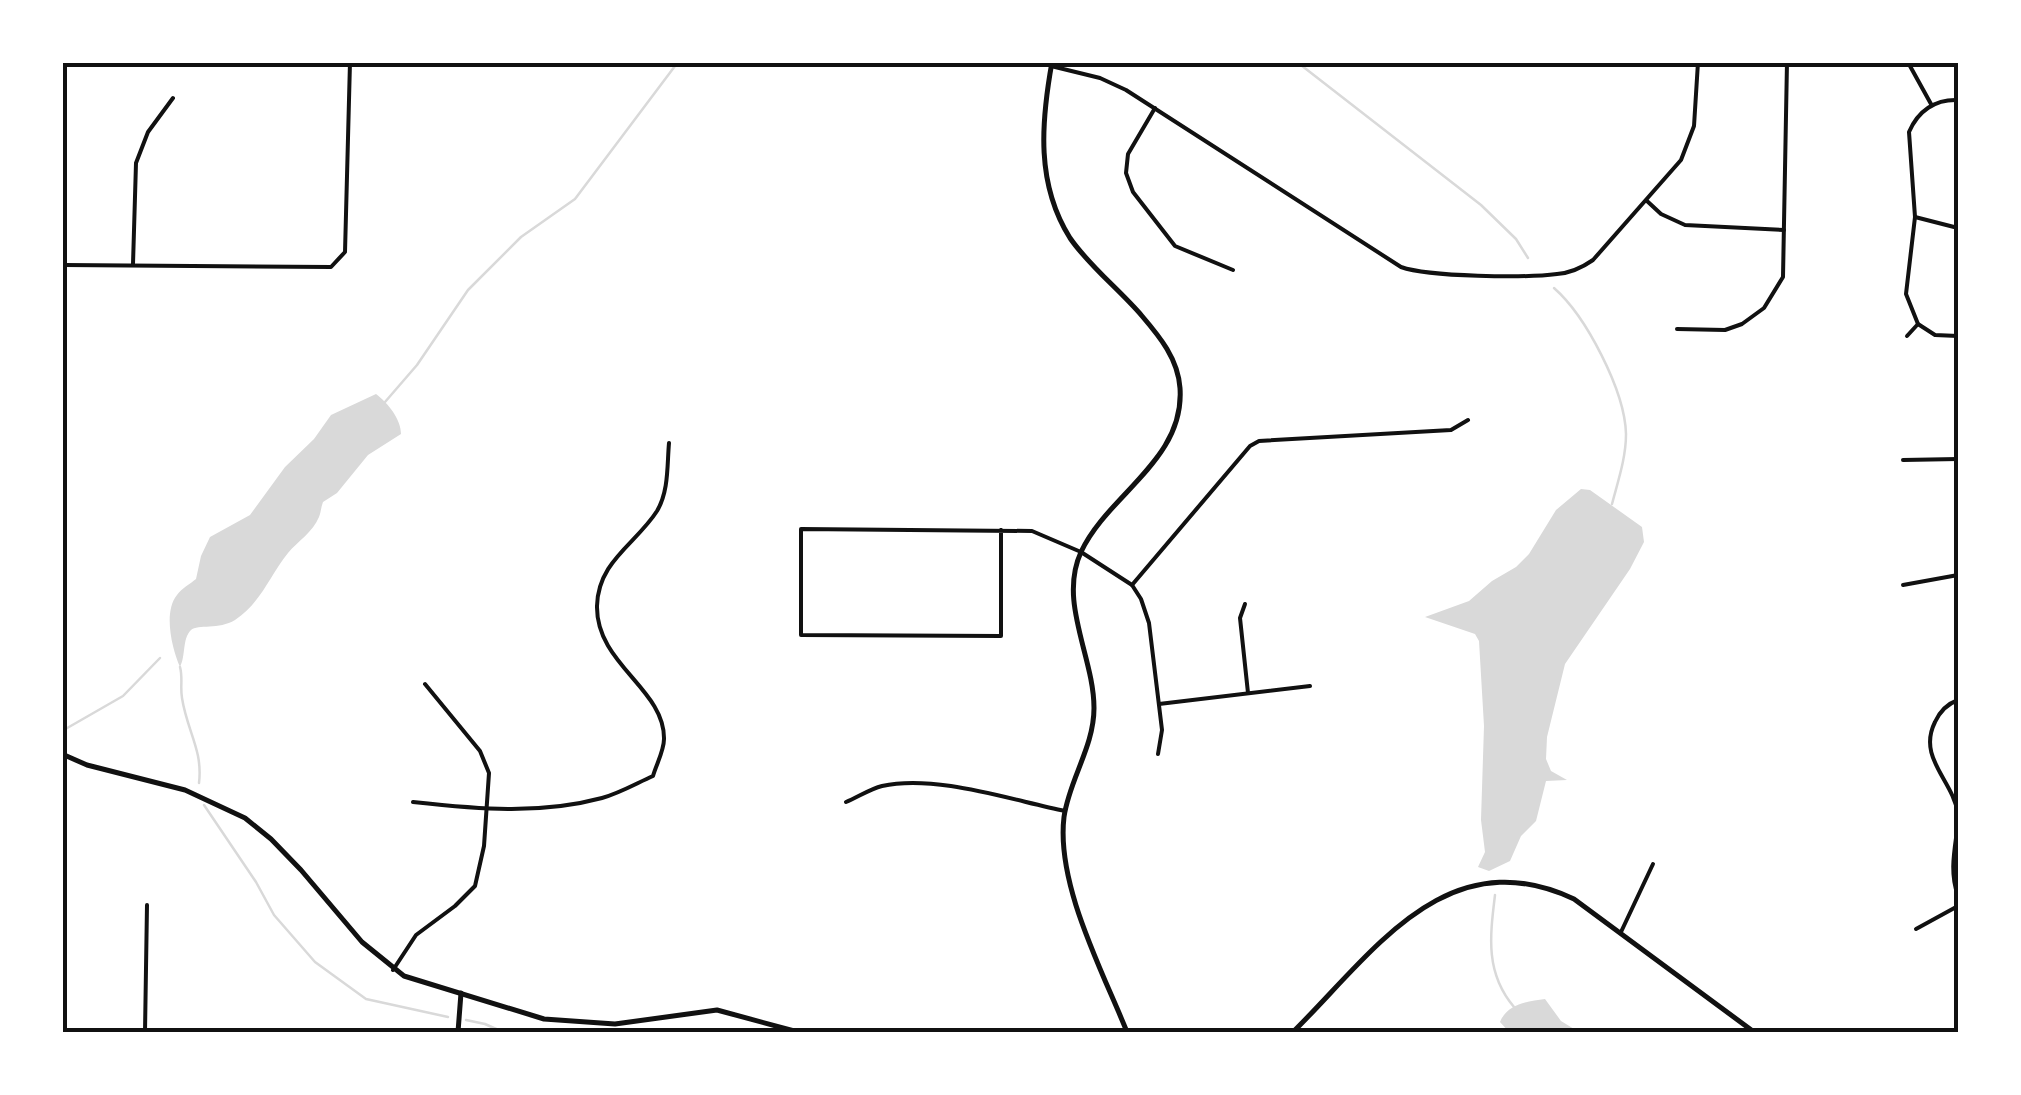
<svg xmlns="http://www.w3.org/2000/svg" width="2021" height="1095" font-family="Signika,sans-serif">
  <rect width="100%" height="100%" fill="#fff"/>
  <!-- water -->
  <g fill="#d9d9d9">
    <path d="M376,394c12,9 25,25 25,40l-33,21 -31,38 -14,9c-2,5 -2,10 -4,15 -6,15 -21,24 -31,36 -18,22 -27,50 -53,67 -16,10 -37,4 -44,10 -9,9 -5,26 -11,37 -8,-18 -17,-55 -3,-72 5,-7 13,-11 19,-16l5,-23 9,-19 40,-22 35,-48 29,-28 17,-24z"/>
    <path d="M1581,489l9,1 52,37 2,15 -14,27 -65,95 -18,73 -1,22 5,12 16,9 -21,1 -10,40 -15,15 -11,25 -21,10 -11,-4 7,-15 -4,-32 3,-94 -5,-85 -4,-7 -50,-17 44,-16 23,-20 24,-14 13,-13 27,-44z"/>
    <path d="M1545,999l16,22 18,11h-70l-9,-10c7,-18 28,-21 45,-23z"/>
  </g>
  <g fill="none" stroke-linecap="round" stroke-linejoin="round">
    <!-- stream -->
    <g stroke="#d9d9d9" stroke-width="2.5">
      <path d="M1297,62l184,143 35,34 12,19"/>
      <path d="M1554,288c32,28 71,103 72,146 0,24 -8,47 -14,70"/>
      <path d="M385,402l32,-37 51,-75 53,-53 54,-38 103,-137"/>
      <path d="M180,667c3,11 0,20 2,31 5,33 21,52 17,85"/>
      <path d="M62,731l61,-35 37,-38"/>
      <path d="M204,805l52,77 18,33 41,47 51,37 82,18"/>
      <path d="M1495,895c-5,41 -10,78 19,112"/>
      <path d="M466,1020l19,4 18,8"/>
    </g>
    <!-- minor -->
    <g stroke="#111" stroke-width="4">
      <path d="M1051,66l49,12 26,12 275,177c28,10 125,11 156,7 13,-1 26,-7 36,-14l88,-100 13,-34 4,-64"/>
      <path d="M1910,66l21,38"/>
      <path d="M1958,100c-23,-1 -40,11 -49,32l6,85 -9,77 12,30 17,11 23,1"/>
      <path d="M1155,108l-27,46 -2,19 7,19 42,54 58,24"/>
      <path d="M1647,201l14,13 24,11 99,5"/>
      <path d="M1915,217l43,11"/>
      <path d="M133,264l3,-101 12,-31 25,-34"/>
      <path d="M64,265l267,2 14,-15 5,-190"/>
      <path d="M1677,329l48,1 17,-6 22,-16 19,-31 4,-215"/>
      <path d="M1907,336l11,-12"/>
      <path d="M1903,460l55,-1"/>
      <path d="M1001,530v106l-200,-1v-106l231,2 49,21 51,33 9,14 8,24 13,107 -4,24"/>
      <path d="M1132,585l118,-139 9,-5 192,-11 17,-10"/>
      <path d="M1903,585l55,-10"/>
      <path d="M1245,604l-5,14 8,75"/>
      <path d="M1958,700c-11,4 -18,11 -23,22 -18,36 18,58 23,92"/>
      <path d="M1159,704l151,-18"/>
      <path d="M413,802c64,7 126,13 189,-4 18,-5 35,-15 51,-22 3,-11 11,-25 11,-37 1,-50 -68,-75 -67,-133 1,-45 39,-62 60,-95 12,-20 10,-46 12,-68"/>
      <path d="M846,802c12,-5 24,-13 36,-16 53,-12 129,14 183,25"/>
      <path d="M1958,823c-3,26 -9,48 0,73"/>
      <path d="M1916,929l42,-23"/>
      <path d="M1621,932l32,-68"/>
      <path d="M393,970l23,-35 39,-29 20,-20 9,-40 5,-73 -9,-22 -55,-67"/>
      <path d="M145,1032l2,-127"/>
    </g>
    <!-- tertiary -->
    <g stroke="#111" stroke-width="5">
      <path d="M1052,62c-11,61 -16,122 18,176 19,28 50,52 72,78 18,21 36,43 38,72 5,72 -72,106 -99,164 -23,50 13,105 13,156 0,39 -25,72 -30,109 -8,67 38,153 63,215"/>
      <path d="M62,754l25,11 98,25 60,28 26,21 30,31 61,72 42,34 140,43 71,5 102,-14 81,22"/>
      <path d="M458,1032l3,-39"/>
      <path d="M1293,1032c80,-79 153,-193 281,-133l180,133"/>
    </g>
  </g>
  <!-- border -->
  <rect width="2021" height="1095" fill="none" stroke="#ffffff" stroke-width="130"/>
  <rect x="65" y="65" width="1891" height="965" fill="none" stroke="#111" stroke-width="4"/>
</svg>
